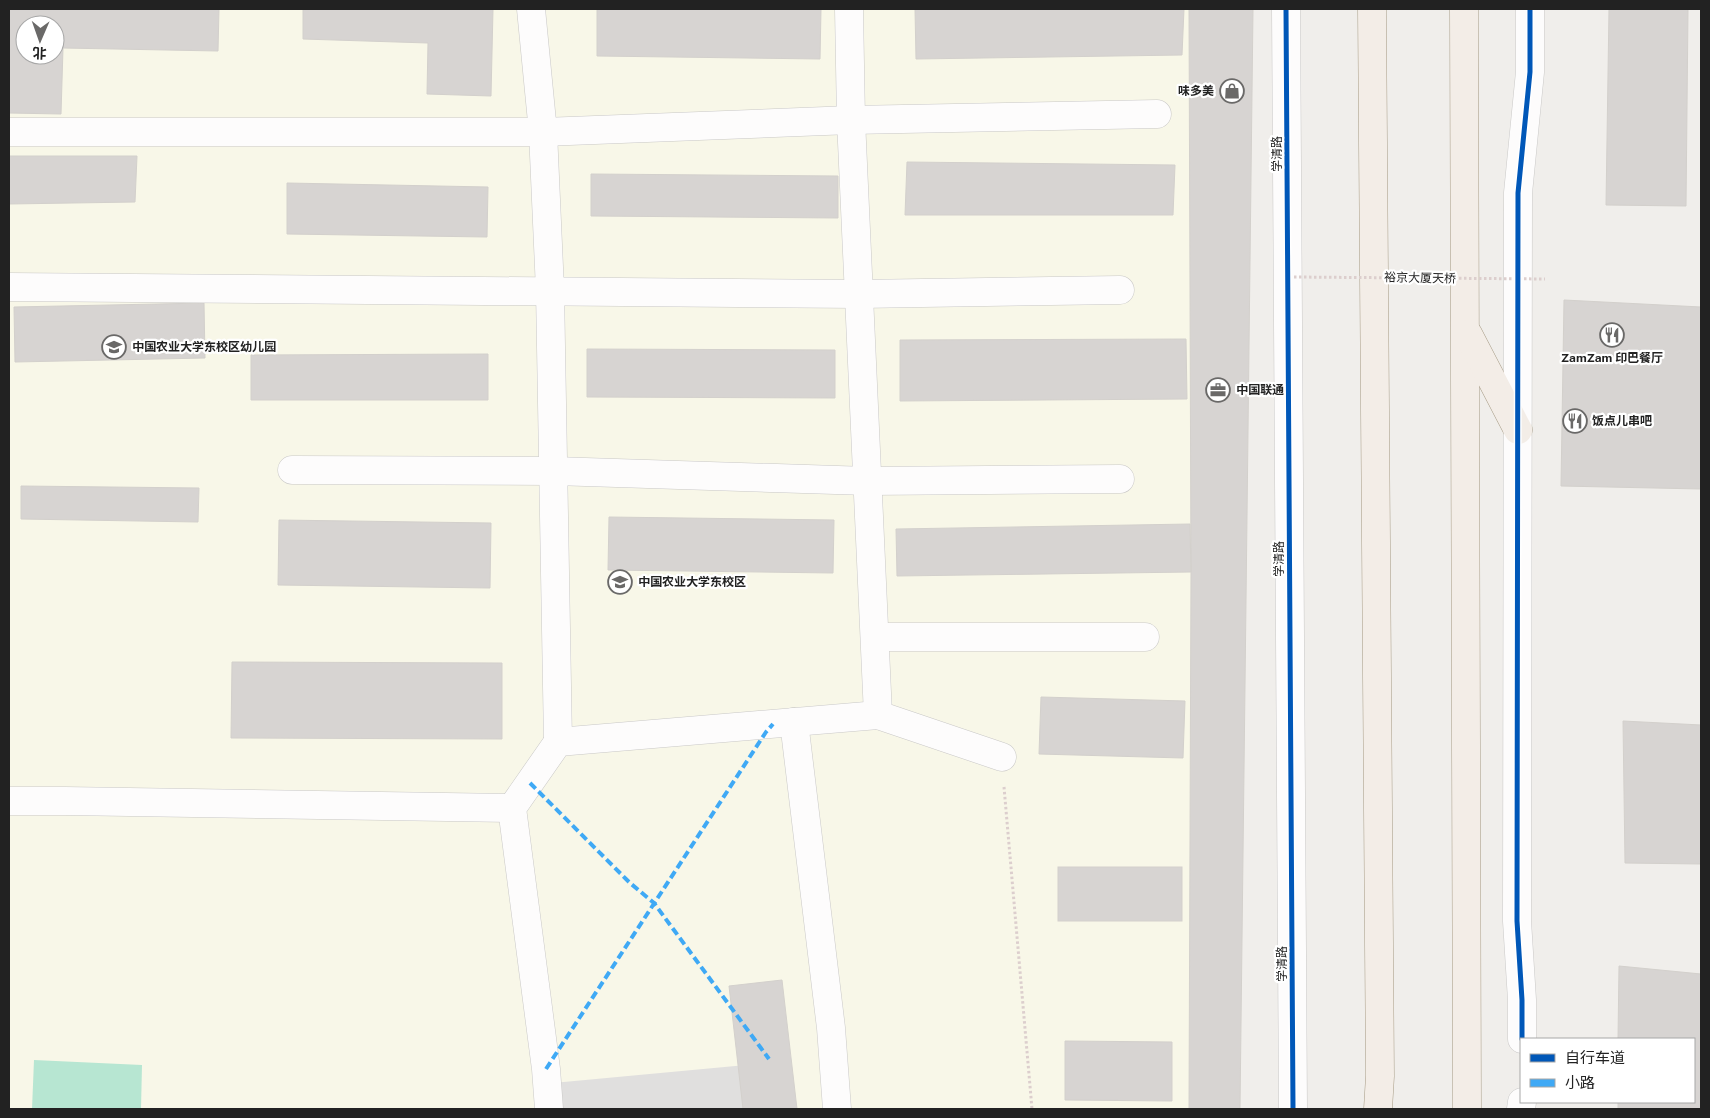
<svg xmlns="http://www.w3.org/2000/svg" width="1710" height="1118" font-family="'Public Sans','Noto Sans SC',sans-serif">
  <rect width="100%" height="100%" fill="#f0eeeb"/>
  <!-- education -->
  <path fill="#f8f7e8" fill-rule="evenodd" d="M9,9h1211l20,1100h-1231zM25,25h30v30h-30z"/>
  <!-- pitch -->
  <path fill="#b7e6d2" d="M34,1060l108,5 -1,44h-109z"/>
  <!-- parking -->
  <path fill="#e0dfde" d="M746,1065l4,44h-195l-2,-26z"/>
  <!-- building -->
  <g fill="#d7d4d2" stroke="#d3d0cc" fill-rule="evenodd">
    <path d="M9,9h210l-1,42 -155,-3 -2,66 -52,-1zM25,25h30v30h-30z"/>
    <path d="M303,9h190l-2,87 -64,-2 1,-51 -125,-4z"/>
    <path d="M597,9h224l-1,50 -223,-3z"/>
    <path d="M915,9h269l-2,46 -266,4z"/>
    <path d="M1189,9h64l-13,1100h-51l2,-537z"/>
    <path d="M1609,9h79l-2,197 -80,-1z"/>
    <path d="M9,156h128l-2,46 -126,2z"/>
    <path d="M907,162l268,3 -2,50h-268z"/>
    <path d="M591,174l247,2v42l-247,-2z"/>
    <path d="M287,183l201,4 -1,50 -200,-3z"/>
    <path d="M1564,300l137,7v182l-140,-3z"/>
    <path d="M204,303l1,55 -190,4 -1,-55z"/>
    <path d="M1186,339l1,60 -287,2v-61z"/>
    <path d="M587,349l248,1v48l-248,-1z"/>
    <path d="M488,354v46h-237v-45z"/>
    <path d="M21,486l178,2 -1,34 -177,-3z"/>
    <path d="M609,517l225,3 -1,53 -225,-3z"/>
    <path d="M279,520l212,3 -1,65 -212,-3z"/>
    <path d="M1190,524l1,48 -294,4 -1,-47z"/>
    <path d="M232,662l270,1v76l-271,-1z"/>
    <path d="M1041,697l144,4 -2,57 -144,-4z"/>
    <path d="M1623,721l78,4v139l-76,-1z"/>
    <rect x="1058" y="867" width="124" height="54"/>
    <path d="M1619,966l82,8v135h-83v-7h76v-63h-76z"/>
    <path d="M782,980l15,129h-54l-14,-123z"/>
    <path d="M1065,1041l107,1v59l-107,-1z"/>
  </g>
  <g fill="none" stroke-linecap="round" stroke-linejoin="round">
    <!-- minor casing -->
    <g stroke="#c9c8c7" stroke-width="29">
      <g id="minor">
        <path d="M531,9l12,123 7,158 8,452"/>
        <path d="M849,9l2,111 27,595 124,42"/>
        <path d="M1286,9l7,1100"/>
        <path d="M9,132h534l308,-12 306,-6"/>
        <path d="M9,287l850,7 261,-4"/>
        <path d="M292,470l262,1 314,10 252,-2"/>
        <path d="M875,637h270"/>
        <path d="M794,722l37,306 6,81"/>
        <path d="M9,801h56l447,7"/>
        <path d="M1522,1039v-39l-5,-79 1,-728 12,-121v-63"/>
        <path d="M549,1109l-3,-40 -34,-261 46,-66 320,-27"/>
        <path d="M1521,1109l1,-7"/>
      </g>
    </g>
    <!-- major casing -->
    <g stroke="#a79c86" stroke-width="29">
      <g id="major">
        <path d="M1372,9l8,1067 -2,33"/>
        <path d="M1464,9l3,1100"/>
        <path d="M1468,334l50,96"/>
      </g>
    </g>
    <!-- path -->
    <path stroke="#dccecd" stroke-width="3" stroke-dasharray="2.5 2.5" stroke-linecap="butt" d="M1004,787l28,322"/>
    <!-- minor -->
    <use href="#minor" stroke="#fdfcfc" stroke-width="28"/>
    <!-- major -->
    <use href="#major" stroke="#f3ede7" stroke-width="28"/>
    <!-- path-bridge -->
    <path stroke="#dccecd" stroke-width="3" stroke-dasharray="2.5 2.5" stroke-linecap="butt" d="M1294,277l251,2"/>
    <!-- quiet -->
    <g stroke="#3fa9f5" stroke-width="4" stroke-dasharray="8 4" stroke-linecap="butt">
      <path d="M530,783l100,100 24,20 115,156"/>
      <path d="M546,1069l220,-337 7,-8"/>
    </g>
    <!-- cycleway casing -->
    <g stroke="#fff" stroke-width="8">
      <g id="cycleway">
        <path d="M1286,9l7,1100"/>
        <path d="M1522,1039v-39l-5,-79 1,-728 12,-121v-63"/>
      </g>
    </g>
    <!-- cycleway -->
    <use href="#cycleway" stroke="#0057b8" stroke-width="5"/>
  </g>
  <!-- icons -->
  <defs>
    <g id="shop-ring" transform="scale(1.25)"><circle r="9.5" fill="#fff" stroke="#6a6968" stroke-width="1.5"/><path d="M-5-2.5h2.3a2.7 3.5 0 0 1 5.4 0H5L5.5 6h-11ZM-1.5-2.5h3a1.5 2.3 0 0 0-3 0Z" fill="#6a6968"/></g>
    <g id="restaurant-ring" transform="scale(1.25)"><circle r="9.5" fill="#fff" stroke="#6a6968" stroke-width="1.5"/><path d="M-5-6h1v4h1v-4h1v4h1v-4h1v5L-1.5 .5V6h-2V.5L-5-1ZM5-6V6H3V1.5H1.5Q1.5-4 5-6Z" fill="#6a6968"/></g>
    <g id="school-ring" transform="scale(1.25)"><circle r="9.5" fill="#fff" stroke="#6a6968" stroke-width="1.5"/><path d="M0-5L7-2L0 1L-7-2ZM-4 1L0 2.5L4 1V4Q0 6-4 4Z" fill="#6a6968"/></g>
    <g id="office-ring" transform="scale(1.25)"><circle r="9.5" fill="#fff" stroke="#6a6968" stroke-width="1.5"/><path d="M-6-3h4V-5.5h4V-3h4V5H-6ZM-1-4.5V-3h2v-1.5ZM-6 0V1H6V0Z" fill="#6a6968"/></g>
    <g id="university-ring" transform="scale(1.25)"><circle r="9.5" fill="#fff" stroke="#6a6968" stroke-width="1.5"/><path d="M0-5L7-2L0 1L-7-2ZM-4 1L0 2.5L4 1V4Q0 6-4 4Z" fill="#6a6968"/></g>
  </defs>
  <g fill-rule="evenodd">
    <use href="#shop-ring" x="1232" y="91"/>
    <use href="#restaurant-ring" x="1612" y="335"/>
    <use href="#school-ring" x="114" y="347"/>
    <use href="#office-ring" x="1218" y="390"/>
    <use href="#restaurant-ring" x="1575" y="421"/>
    <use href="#university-ring" x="620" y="582"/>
  </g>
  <g text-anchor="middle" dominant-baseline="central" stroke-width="4.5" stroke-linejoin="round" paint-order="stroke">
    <!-- poi labels -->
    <g font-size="12" font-weight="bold" fill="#222" stroke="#fff" text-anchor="start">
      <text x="1214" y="91" text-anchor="end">味多美</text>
      <text x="132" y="347">中国农业大学东校区幼儿园</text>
      <text x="1612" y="358" text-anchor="middle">ZamZam 印巴餐厅</text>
      <text x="1236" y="390">中国联通</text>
      <text x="1592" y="421">饭点儿串吧</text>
      <text x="638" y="582">中国农业大学东校区</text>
    </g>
    <!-- street labels -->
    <g font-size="12" fill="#222" stroke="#fff">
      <text transform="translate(1277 154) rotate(-90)">学清路</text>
      <text transform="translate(1420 278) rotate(1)">裕京大厦天桥</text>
      <text transform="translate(1279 559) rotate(-90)">学清路</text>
      <text transform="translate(1282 964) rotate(-90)">学清路</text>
    </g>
  </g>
  <!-- border -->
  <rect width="1710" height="1118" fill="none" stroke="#222222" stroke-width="20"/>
  <!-- legend -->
  <rect x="1520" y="1038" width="175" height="65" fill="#ffffff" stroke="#a7a7a7"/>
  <rect x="1530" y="1054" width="25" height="8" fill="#0057b8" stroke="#a7a7a7"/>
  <text x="1565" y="1063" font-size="15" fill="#222222">自行车道</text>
  <rect x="1530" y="1079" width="25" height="8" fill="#3fa9f5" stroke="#a7a7a7"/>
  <text x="1565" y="1088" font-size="15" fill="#222222">小路</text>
  <!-- north arrow -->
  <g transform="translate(40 40) rotate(182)"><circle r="24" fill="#ffffff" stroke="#a7a7a7"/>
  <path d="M0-4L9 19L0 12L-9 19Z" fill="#6a6968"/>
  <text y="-8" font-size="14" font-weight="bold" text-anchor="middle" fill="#222222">北</text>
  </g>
</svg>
